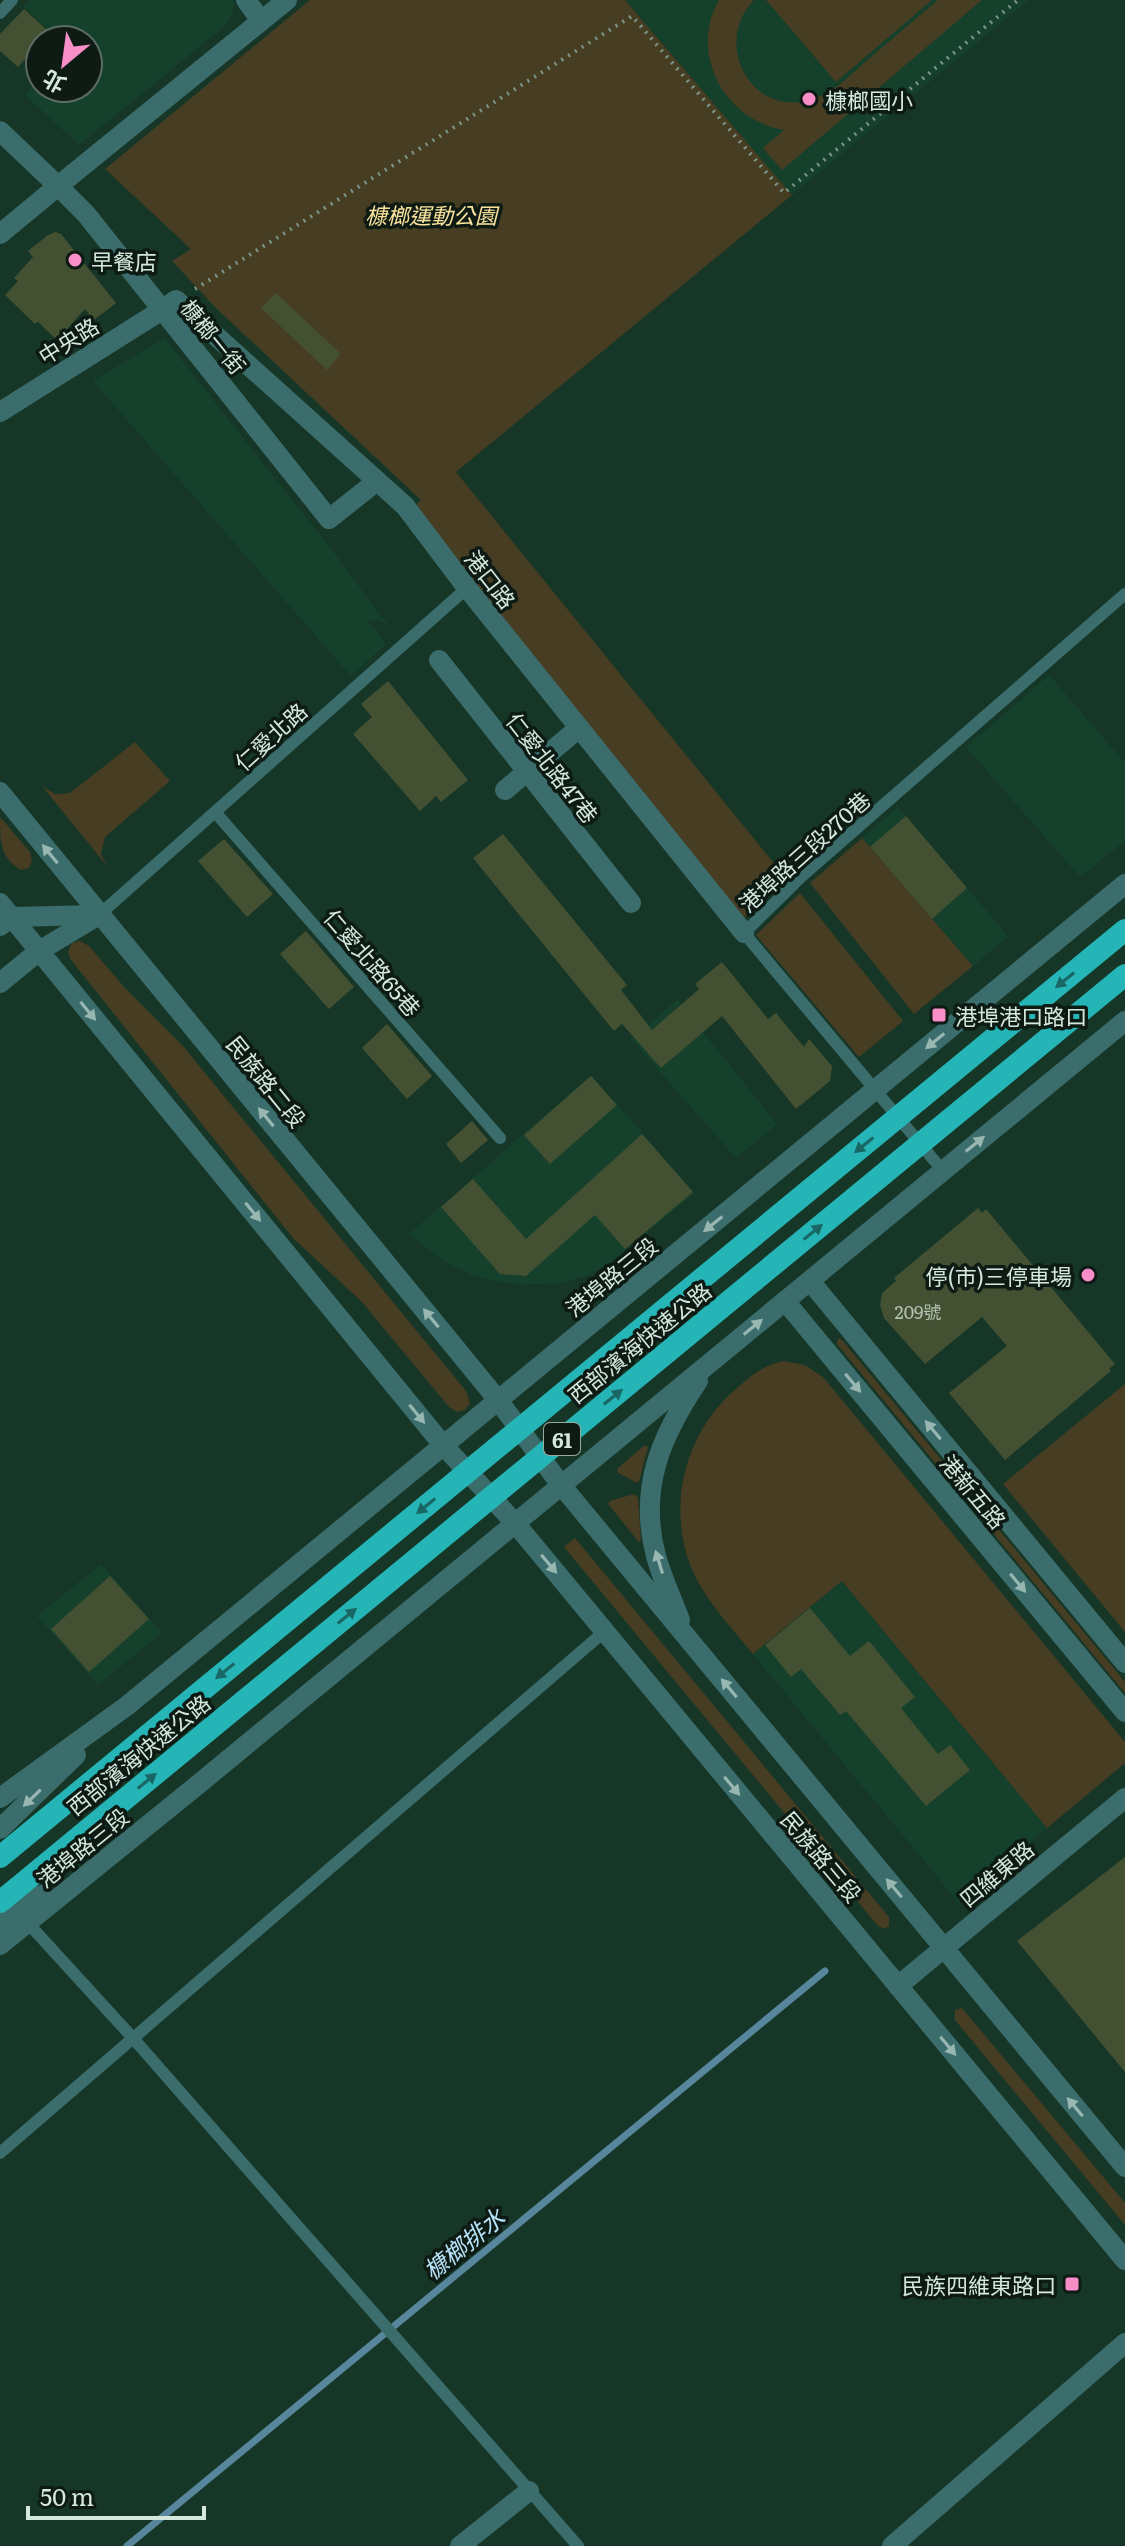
<svg xmlns="http://www.w3.org/2000/svg" width="1125" height="2546" font-family="Literata,'Noto Sans TC',serif">
  <rect width="100%" height="100%" fill="#163727"/>
  <!-- built -->
  <g fill="#15402c">
    <path d="M30,0h203l1,6 -1,6 -7,13 -147,120 -54,-50 15,-16v9h48v-48h-29l-35,-33z"/>
    <path d="M625,0h404l-237,195z"/>
    <path d="M164,338l171,216 55,74 -11,-8 -11,1 18,23 -35,32 -258,-295z"/>
    <path d="M1049,675l76,88v78l-45,36 -114,-130z"/>
    <path d="M898,807l110,129 -35,30 -111,-128z"/>
    <path d="M677,1000l100,124 -41,34 -105,-119z"/>
    <path d="M591,1075l104,118 -85,70 -24,13 -24,7 -44,2 -42,-8 -31,-15 -36,-28z"/>
    <path d="M101,1564l61,69 -64,52 -61,-69z"/>
    <path d="M842,1581l205,247 -89,74 -205,-248z"/>
  </g>
  <!-- green -->
  <g fill="#463d22">
    <path d="M310,0h315l167,195 -336,277 330,406 -43,41 -269,-336 -58,-78 5,-5 -205,-192 -44,-47 19,-12 -86,-80z"/>
    <path d="M719,0h35c-43,44 -1,120 59,99 20,-6 35,-22 50,-35 25,-22 50,-43 75,-64h44l-200,170 -19,-22 21,-18c-59,-9 -96,-77 -65,-130z"/>
    <path d="M766,0h166l-96,82z"/>
    <path d="M135,742l35,39 -65,56 -4,17 6,12 -65,-80 13,8 15,-1z"/>
    <path d="M0,817l30,35 2,8 -3,8 -8,2c-21,-12 -21,-29 -21,-53z"/>
    <path d="M862,838l111,128 -59,48 -104,-131z"/>
    <path d="M800,893l103,128 -44,36 -103,-122z"/>
    <path d="M80,941l9,5 36,42 57,57 284,346 4,12 -5,7 -8,2 -8,-5 -87,-105 -69,-64 -222,-278 -3,-8 4,-9z"/>
    <path d="M838,1338l4,2 283,342v11l-288,-349z"/>
    <path d="M784,1361l21,4 18,12 302,365v21l-78,65 -205,-247 -89,73c-23,-28 -49,-55 -63,-89 -23,-63 -4,-134 47,-177 15,-13 27,-23 47,-27z"/>
    <path d="M1125,1384v248l-122,-148z"/>
    <path d="M645,1445l3,2 -9,35h-4l-18,-10 1,-4z"/>
    <path d="M634,1494l4,4 3,42 -2,2 -31,-38 2,-3z"/>
    <path d="M575,1538l314,379v9l-4,3 -7,-3 -314,-379z"/>
    <path d="M962,2008l163,195v22l-170,-205v-10z"/>
  </g>
  <g fill="none" stroke-linecap="round" stroke-linejoin="round">
    <!-- stream -->
    <path stroke="#58869d" stroke-width="7" d="M127,2546l698,-575"/>
  </g>
  <!-- building -->
  <g fill="#445032">
    <path d="M24,9l34,31h-18v3l-22,24 -18,-16v-17z"/>
    <path d="M55,232l6,2 55,69 -22,17 -9,-11 -28,31 -19,-18 -3,2 -30,-29 13,-14 -4,-3 19,-21 -5,-6 20,-16z"/>
    <path d="M276,293l65,61 -14,16 -66,-62z"/>
    <path d="M388,681l80,99 -27,22 -5,-6 -16,15 -67,-77 19,-17 -11,-13z"/>
    <path d="M906,816l61,72 -35,31 -62,-72z"/>
    <path d="M503,834l124,151 -6,5 31,40 47,-41 -4,-5 27,-22 46,57 8,-6 28,34 5,-8 23,27 -2,15 -34,28 -74,-93 -61,52 -39,-44 -8,7 -141,-173z"/>
    <path d="M224,839l49,55 -26,23 -49,-56z"/>
    <path d="M306,931l48,56 -25,22 -49,-55z"/>
    <path d="M387,1024l45,52 -25,23 -45,-51z"/>
    <path d="M591,1076l26,29 -67,59 -26,-29z"/>
    <path d="M472,1121l16,19 -27,23 -15,-19z"/>
    <path d="M642,1134l51,58 -68,57 -30,-34 -69,61 -26,-2 -59,-67 32,-28 53,60z"/>
    <path d="M978,1208l4,5 4,-4 129,155 -6,5 2,2 -106,89 -56,-67 58,-47 -25,-29 -57,47 -41,-46 -4,-13 2,-12 14,-12 -2,-3z"/>
    <path d="M110,1576l39,43 -60,53 -38,-43z"/>
    <path d="M810,1608l40,48 19,-15 46,56 -14,11 37,46 12,-9 20,25 -44,36 -80,-95 -6,4 -39,-46 -10,8 -26,-32z"/>
    <path d="M1125,1857v215l-108,-131z"/>
  </g>
  <g fill="none" stroke-linecap="round" stroke-linejoin="round">
    <!-- path -->
    <path stroke="#7c9588" stroke-width="4" stroke-dasharray="2 6" stroke-linecap="butt" d="M195,289l437,-273 152,177 234,-193"/>
    <!-- service -->
    <g stroke="#3b6d6d" stroke-width="12">
      <path d="M0,13l12,-13"/>
      <path d="M215,812l285,326"/>
      <path d="M99,915l368,-327"/>
      <path d="M943,1171l-199,-238 58,-57 323,-282"/>
      <path d="M27,1922l105,115 446,509"/>
      <path d="M0,2153l605,-522"/>
    </g>
    <!-- minor -->
    <g stroke="#3b6d6d" stroke-width="20">
      <path d="M246,0l15,21"/>
      <path d="M0,131l58,55 -58,48"/>
      <path d="M162,310l14,-10 229,206 62,82 277,345"/>
      <path d="M329,519l48,-38"/>
      <path d="M439,660l192,243"/>
      <path d="M505,790l74,-62"/>
      <path d="M810,1281l315,382"/>
      <path d="M785,1301l340,411"/>
      <path d="M898,1986l227,-188"/>
      <path d="M460,2546l69,-55"/>
      <path d="M892,2546l233,-203"/>
    </g>
    <!-- tertiary -->
    <g stroke="#3b6d6d" stroke-width="20">
      <path d="M287,0l-229,186 28,28 243,305"/>
      <path d="M0,412l162,-102"/>
      <path d="M0,792l498,608 63,85 564,682"/>
      <path d="M0,903l443,542 72,78 610,737"/>
      <path d="M0,926l11,-9 84,-2"/>
      <path d="M0,983l39,-32 60,-36"/>
      <path d="M680,1620c-8,-21 -18,-42 -24,-64 -18,-68 5,-120 42,-175"/>
      <path d="M0,1798l128,-93 997,-821"/>
      <path d="M0,1829l76,-74"/>
      <path d="M0,1925l41,-30"/>
      <path d="M0,1945l195,-158 930,-766"/>
    </g>
    <!-- trunk-bridge -->
    <g stroke="#26b5b6" stroke-width="22">
      <path d="M0,1857l1125,-927"/>
      <path d="M0,1902l1125,-927"/>
    </g>
  </g>
  <!-- one-way arrows -->
  <defs><path id="oneway-solid" d="M-6-.8H1V-3.2L6.5 0L1 3.2V.8H-6Z" transform="scale(2)"/></defs>
  <g fill="#97b7b0">
    <use href="#oneway-solid" transform="translate(50 854) rotate(-129)"/>
    <use href="#oneway-solid" transform="translate(88 1011) rotate(51)"/>
    <use href="#oneway-solid" transform="translate(935 1041) rotate(141)"/>
    <use href="#oneway-solid" transform="translate(266 1117) rotate(-129)"/>
    <use href="#oneway-solid" transform="translate(975 1144) rotate(-39)"/>
    <use href="#oneway-solid" transform="translate(253 1212) rotate(51)"/>
    <use href="#oneway-solid" transform="translate(713 1224) rotate(141)"/>
    <use href="#oneway-solid" transform="translate(431 1318) rotate(-129)"/>
    <use href="#oneway-solid" transform="translate(753 1327) rotate(-39)"/>
    <use href="#oneway-solid" transform="translate(853 1383) rotate(50)"/>
    <use href="#oneway-solid" transform="translate(417 1414) rotate(51)"/>
    <use href="#oneway-solid" transform="translate(933 1430) rotate(-130)"/>
    <use href="#oneway-solid" transform="translate(659 1562) rotate(-107)"/>
    <use href="#oneway-solid" transform="translate(549 1564) rotate(50)"/>
    <use href="#oneway-solid" transform="translate(1018 1583) rotate(50)"/>
    <use href="#oneway-solid" transform="translate(729 1688) rotate(-130)"/>
    <use href="#oneway-solid" transform="translate(732 1786) rotate(50)"/>
    <use href="#oneway-solid" transform="translate(32 1798) rotate(136)"/>
    <use href="#oneway-solid" transform="translate(894 1888) rotate(-130)"/>
    <use href="#oneway-solid" transform="translate(948 2046) rotate(50)"/>
    <use href="#oneway-solid" transform="translate(1075 2107) rotate(-130)"/>
  </g>
  <g fill="#1a6865">
    <use href="#oneway-solid" transform="translate(1065 980) rotate(141)"/>
    <use href="#oneway-solid" transform="translate(864 1145) rotate(141)"/>
    <use href="#oneway-solid" transform="translate(813 1232) rotate(-39)"/>
    <use href="#oneway-solid" transform="translate(613 1397) rotate(-39)"/>
    <use href="#oneway-solid" transform="translate(426 1506) rotate(141)"/>
    <use href="#oneway-solid" transform="translate(347 1616) rotate(-39)"/>
    <use href="#oneway-solid" transform="translate(225 1671) rotate(141)"/>
    <use href="#oneway-solid" transform="translate(147 1781) rotate(-39)"/>
  </g>
  <!-- markers -->
  <g fill="#f98fc8" stroke="#0d1b14" stroke-width="3">
    <circle cx="809" cy="99" r="8"/>
    <circle cx="75" cy="260" r="8"/>
    <rect x="931" y="1007" width="16" height="16" rx="4"/>
    <circle cx="1088" cy="1275" r="8"/>
    <rect x="1064" y="2276" width="16" height="16" rx="4"/>
  </g>
  <g text-anchor="middle" dominant-baseline="central" stroke-width="7" stroke-linejoin="round" paint-order="stroke">
    <!-- number labels -->
    <g font-size="18" fill="#b1c2b2">
      <text x="918" y="1311">209號</text>
    </g>
    <!-- shield labels -->
    <rect fill="#0d1b14" stroke="#99aaa1" stroke-width="2" x="544" y="1423" width="36" height="32" rx="6"/>
    <g font-size="20" font-weight="bold" fill="#d5e8dd">
      <text x="562" y="1439">61</text>
    </g>
    <!-- poi labels -->
    <g font-size="22" fill="#d5e8dd" stroke="#0d1b14" text-anchor="start">
      <text x="825" y="99">槺榔國小</text>
      <text x="91" y="260">早餐店</text>
      <text x="955" y="1015">港埠港口路口</text>
      <text x="1072" y="1275" text-anchor="end">停(市)三停車場</text>
      <text x="1056" y="2284" text-anchor="end">民族四維東路口</text>
    </g>
    <!-- park labels -->
    <g font-size="22" font-style="italic" fill="#fae29c" stroke="#0d1b14">
      <text x="431" y="214">槺榔運動公園</text>
    </g>
    <!-- street labels -->
    <g font-size="22" fill="#d5e8dd" stroke="#0d1b14">
      <text transform="translate(214 336) rotate(51)">槺榔一街</text>
      <text transform="translate(68 340) rotate(-32)">中央路</text>
      <text transform="translate(491 579) rotate(52)">港口路</text>
      <text transform="translate(270 736) rotate(-42)">仁愛北路</text>
      <text transform="translate(553 767) rotate(52)">仁愛北路47巷</text>
      <text transform="translate(804 851) rotate(-42)">港埠路三段270巷</text>
      <text transform="translate(373 962) rotate(49)">仁愛北路65巷</text>
      <text transform="translate(267 1081) rotate(51)">民族路二段</text>
      <text transform="translate(611 1276) rotate(-39)">港埠路三段</text>
      <text transform="translate(639 1342) rotate(-39)">西部濱海快速公路</text>
      <text transform="translate(974 1491) rotate(50)">港新五路</text>
      <text transform="translate(138 1754) rotate(-39)">西部濱海快速公路</text>
      <text transform="translate(82 1847) rotate(-39)">港埠路三段</text>
      <text transform="translate(822 1856) rotate(50)">民族路三段</text>
      <text transform="translate(996 1873) rotate(-40)">四維東路</text>
    </g>
    <!-- water labels -->
    <g font-size="24" font-style="italic" fill="#b8e3fa" stroke="#0d1b14">
      <text transform="translate(463 2243) rotate(-39)">槺榔排水</text>
    </g>
  </g>
  <!-- north arrow -->
  <g transform="translate(64 64) rotate(209)"><circle r="38" fill="#0d1b14" stroke="#5d6d64" stroke-width="2"/>
  <path d="M0-6L14 30L0 20L-14 30Z" fill="#f98fc8"/>
  <text y="-12" font-size="22" font-weight="bold" text-anchor="middle" fill="#d5e8dd">北</text>
  </g>
  <!-- scale -->
  <path d="M28 2506v12h176v-12" fill="none" stroke="#d5e8dd" stroke-width="4"/>
  <text x="40" y="2506" font-size="24" fill="#d5e8dd" stroke="#0d1b14" stroke-width="6" paint-order="stroke">50 m</text>
</svg>
